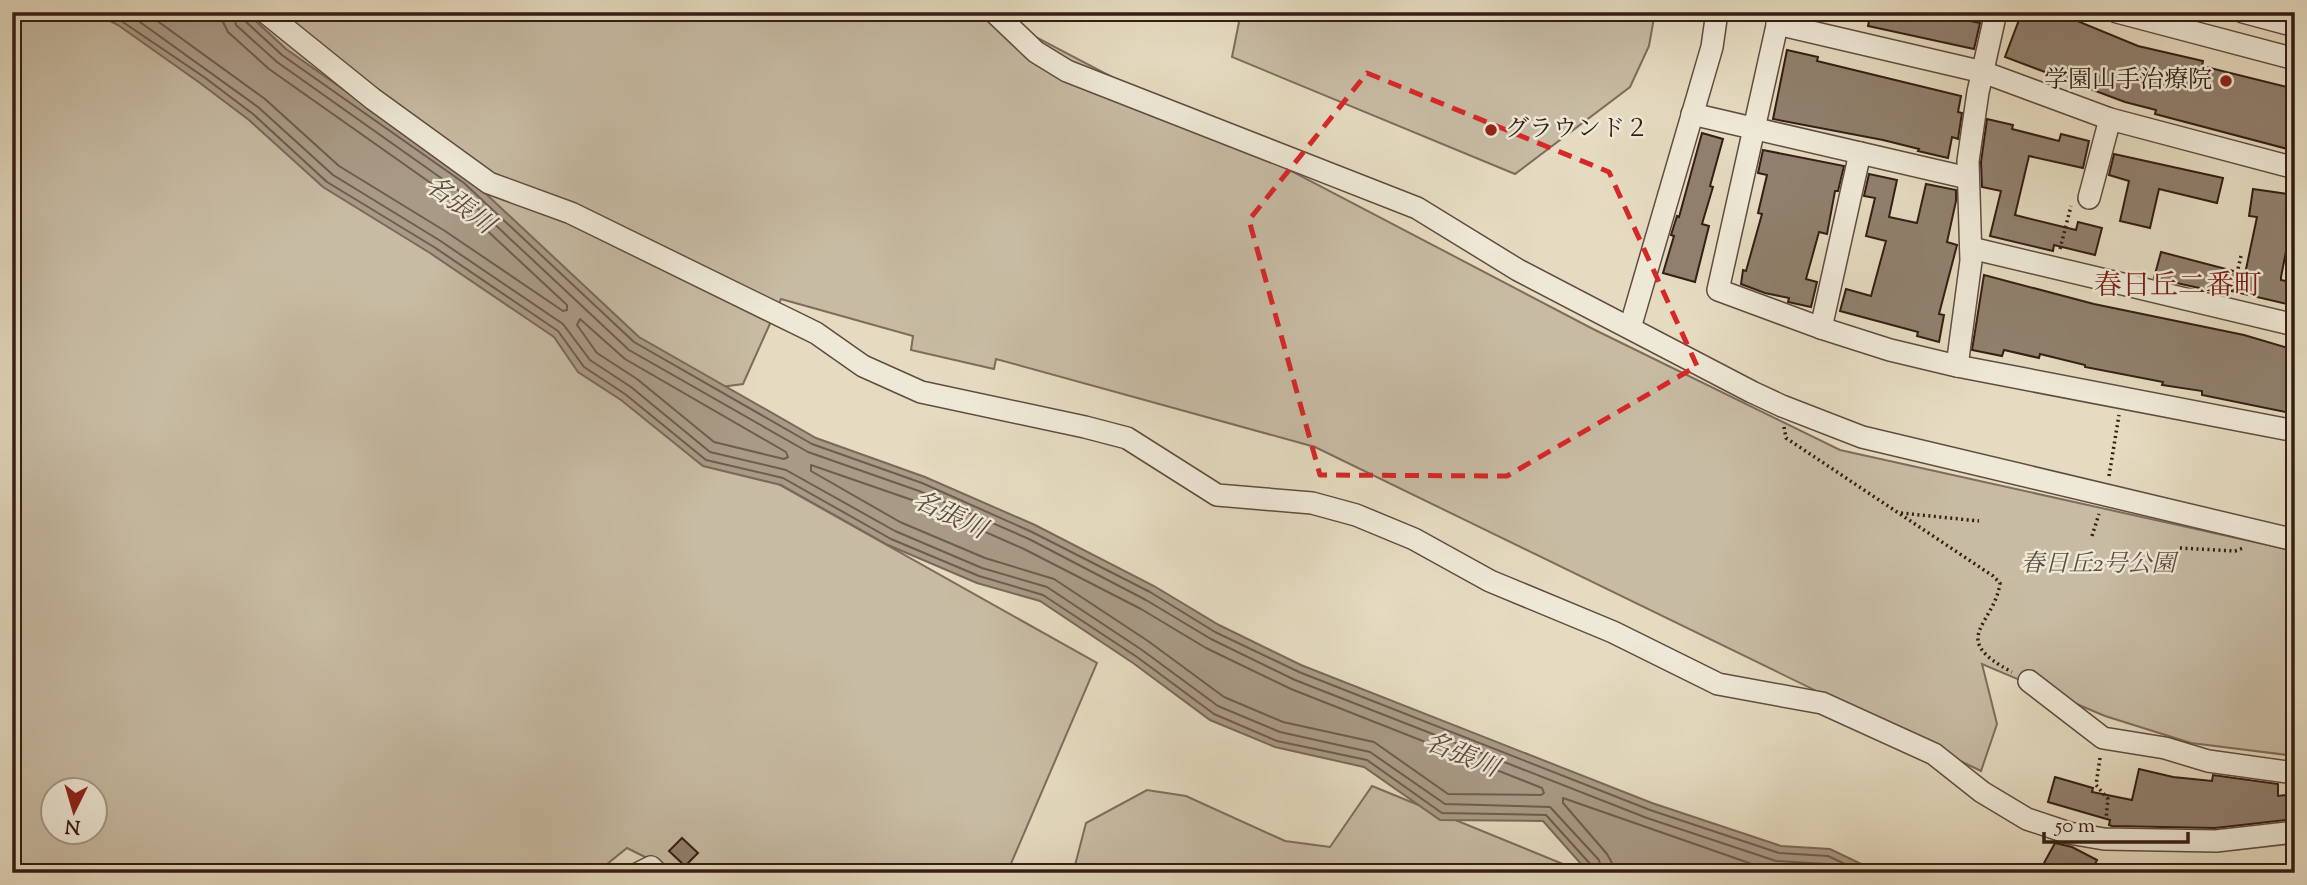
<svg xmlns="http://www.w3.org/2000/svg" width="2307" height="885" font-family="'Sorts Mill Goudy','Noto Serif JP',serif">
  <rect width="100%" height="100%" fill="#e5dbc0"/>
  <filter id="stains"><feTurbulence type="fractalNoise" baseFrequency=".00286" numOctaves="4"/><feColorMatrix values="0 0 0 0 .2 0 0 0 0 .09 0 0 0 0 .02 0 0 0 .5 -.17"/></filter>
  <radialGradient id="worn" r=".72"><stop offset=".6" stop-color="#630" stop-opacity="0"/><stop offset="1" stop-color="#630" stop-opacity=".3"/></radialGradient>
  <!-- green -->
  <g fill="#c7bba3" stroke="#7e6c5c" stroke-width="2" fill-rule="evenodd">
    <path d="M12,12h976l605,317 247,121 455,101v205l-104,-13 -86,-27 -123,-52 15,60 -16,47 -666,-324 -319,-88 -2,10 -83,-19 2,-14 -132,-37 -38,85 -120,16 27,12 447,251 -90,210h-330l-50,-25 -31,25h-584zM52,790h42v42h-42z"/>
    <path d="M1241,12h414l-6,34 -19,41 -115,87 -283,-117z"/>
    <path d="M1372,786l213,87h-512l13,-50 61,-33 39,6 99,45 45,6z"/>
  </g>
  <!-- water -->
  <path fill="#a99a86" stroke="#7a6858" stroke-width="2" d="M93,12h153l40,37 182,128 171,160 177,101 109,39 110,48 119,61 65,39 82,40 351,138 129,43 49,3 50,24h-291l-46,-52 -103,-1 -76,-53 -89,-20 -65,-27 -77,-57 -93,-62 -63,-18 -89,-38 -107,-60 -78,-19 -82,-66 -43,-28 -24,-35 -124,-84 -107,-66 -74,-67 -49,-37 -82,-58z"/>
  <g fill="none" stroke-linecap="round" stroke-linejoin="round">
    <!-- shore -->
    <g stroke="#6e5c4d" stroke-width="2">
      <path d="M108,12l96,65 49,37 74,68 107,65 124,84 26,36 41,27 81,66 77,18 108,61 88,37 64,19 94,62 77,57 63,27 90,19 75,53 104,2 46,51 2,7"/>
      <path d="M126,12l132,95 75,68 106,65 124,84 27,36 41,27 79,65 76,18 109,61 87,37 65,19 95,63 76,56 62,26 90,20 75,52 105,3 49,53 3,13"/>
      <path d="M145,12l120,87 74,67 106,65 118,80 4,-1v-5l-115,-107 -183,-129 -41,-37 -5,-10 -1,-10"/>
      <path d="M233,12l3,13 41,37 181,128 171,160 179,102 111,39 110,48 117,61 65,39 84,41 352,138 129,43 50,3 17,9"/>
      <path d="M242,12l2,8 38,35 182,128 170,159 178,102 110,39 110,49 118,60 65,40 84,40 351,138 129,43 49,3 36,17"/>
      <path d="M580,319l45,40 161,93 2,5 -4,2 -70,-17 -77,-63 -40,-26 -20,-28z"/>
      <path d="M811,465l104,36 109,48 117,60 65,39 85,41 251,99 2,5 -3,2 -93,-1 -74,-52 -91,-20 -59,-25 -76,-56 -94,-62 -69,-21 -85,-36 -89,-51z"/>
      <path d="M1613,873l-1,-10 -5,-9 -44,-51v-5l209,73 19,2"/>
    </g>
  </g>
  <!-- building -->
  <g fill="#90806d" stroke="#341d14" stroke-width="2">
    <path d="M1871,12h56l53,11 -6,26 -106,-23z"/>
    <path d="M2022,12h23l17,7 1,-4 75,31 65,15 -1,5 93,23v62l-140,-37 1,-4 -31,-8 -120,-45z"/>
    <path d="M1787,50l31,7 -1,4 144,35 -3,16 4,1 -4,26 -6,-2 -4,21 -30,-7 1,-2 -36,-9 -110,-21z"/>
    <path d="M1987,119l26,6 -1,4 47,12 2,-7 28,7 -6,27 -54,-12 -14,59 61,15 2,-8 24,6 -7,27 -41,-10 -1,6 -63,-15 11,-45 -19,-4 -1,-25z"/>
    <path d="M1702,133l21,6 -13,47 3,1 -11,37 7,2 -14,56 -32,-9 11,-37 -3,-1 6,-19 2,1z"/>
    <path d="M1763,150l81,16 -6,25h-3l-8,43 -8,-2 -13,47 11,3 -6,25 -23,-5 1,-4 -24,-5 -24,-9 2,-14 3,1 16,-57 -4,-1 9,-38 -9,-2z"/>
    <path d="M2114,154l109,24 -6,25 -58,-14 -9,39 -30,-7 9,-40 -20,-6z"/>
    <path d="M1869,174l28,6 -8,37 28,6 9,-39 30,6v11l-9,41 10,3 -18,69 5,1 -5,27 -22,-6 1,-4 -78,-21 6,-22 25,7 15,-55 -20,-5 9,-38 -11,-2z"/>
    <path d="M2253,189l42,6v26h-3l-11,56v3l14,3v23l-72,-17 -1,4 -68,-15 7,-26 84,22 12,-57 -8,-1z"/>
    <path d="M1984,275l110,29 150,31 51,15v64l-93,-19v-4l-40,-6 1,-3 -78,-15v-2l-45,-11 -1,4 -35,-8 -2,6 -30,-6z"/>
    <path d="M2139,769l34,8 39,4 1,-6 65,9v12l17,-2v25l-80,9 -103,-2 -3,-1 1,-5 -62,-18 7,-25 38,11 -1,4 40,8z"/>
    <path d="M682,838l16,15 -13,13 -16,-15z"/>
    <path d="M2055,843l17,4 25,13 -6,13h-28l-19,-10z"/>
  </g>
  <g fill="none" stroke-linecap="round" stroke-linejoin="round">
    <!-- minor casing -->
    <g stroke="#604c3f" stroke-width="24">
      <g id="minor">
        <path d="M265,12l108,87 116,84 82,30 245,120 47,33 58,26 164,35 42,11 90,57 95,8 44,12 58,24 76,42 123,51 105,52 104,19 112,51 48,38 45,27 42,14 35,6 112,2 79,-9"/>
        <path d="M994,12l42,40 31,19 350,137 101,62 234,122 30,14 80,31 433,103"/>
        <path d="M1780,12l-62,278 103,38 69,22 67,16 338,65"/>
        <path d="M2117,12l178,47"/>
        <path d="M2243,12l52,14"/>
        <path d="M1777,24l206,48 127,47 185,49"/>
        <path d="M1692,114l276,64"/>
        <path d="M2089,198l21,-79"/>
        <path d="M1971,248l324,77"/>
        <path d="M1630,328l82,-281 5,-35"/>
        <path d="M1821,328l39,-175"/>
        <path d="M1957,366l14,-105 -3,-100 10,-69 18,-80"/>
        <path d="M2029,681l74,57 62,10 43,13 87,12"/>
        <path d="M639,873l12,-6 6,6"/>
      </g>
    </g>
    <!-- path -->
    <g stroke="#341d14" stroke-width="3.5" stroke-dasharray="2 3.5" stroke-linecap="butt">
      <path d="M2060,249l11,-43"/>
      <path d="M2233,290l8,-34"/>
      <path d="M1784,427l2,11 207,138 7,7c-6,43 -53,55 12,89"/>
      <path d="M2109,476l10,-61"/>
      <path d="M1901,513l78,8"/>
      <path d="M2092,536l7,-22"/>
      <path d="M2180,548l55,3 8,-3"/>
      <path d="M2100,758l-4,27 12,14 -2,20"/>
    </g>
    <!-- minor -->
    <use href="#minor" stroke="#eee8d6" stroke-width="21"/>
  </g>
  <!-- marked area -->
  <path fill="none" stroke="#d62828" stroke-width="5" stroke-dasharray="14 9" stroke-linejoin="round" d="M1367,73l242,99 88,194 -190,110 -187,-1 -71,-255z"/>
  <!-- markers -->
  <g fill="#8f2418" stroke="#eee8d6" stroke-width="2.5">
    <circle cx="2226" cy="81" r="7"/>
    <circle cx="1491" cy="130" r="7"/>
  </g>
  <g text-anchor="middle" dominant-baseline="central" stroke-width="5" stroke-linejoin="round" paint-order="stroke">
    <!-- poi labels -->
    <g font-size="24" fill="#341d14" stroke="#eee8d6" text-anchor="end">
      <text x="2212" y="81">学園山手治療院</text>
      <text x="1505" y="130" text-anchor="start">グラウンド２</text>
    </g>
    <!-- park labels -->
    <g font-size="24" font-style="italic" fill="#604c3f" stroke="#eee8d6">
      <text x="2098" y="565">春日丘2号公園</text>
    </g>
    <!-- water labels -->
    <g font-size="26" font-style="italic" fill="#5d493c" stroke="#eee8d6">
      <text transform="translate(459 206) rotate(36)">名張川</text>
      <text transform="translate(949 516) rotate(25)">名張川</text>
      <text transform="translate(1461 756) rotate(22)">名張川</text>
    </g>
    <!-- quarter labels -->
    <g font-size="28" fill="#7a1f14" stroke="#eee8d6">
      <text x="2178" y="287">春日丘二番町</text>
    </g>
  </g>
  <!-- margin -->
  <rect width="2307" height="885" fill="none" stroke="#e5dbc0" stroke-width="42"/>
  <rect x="14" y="14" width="2279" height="857" fill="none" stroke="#341d14" stroke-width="3.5"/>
  <rect x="21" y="21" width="2265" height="843" fill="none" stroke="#341d14" stroke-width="2"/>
  <!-- north arrow -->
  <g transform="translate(74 811) rotate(185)"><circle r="33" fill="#eee8d6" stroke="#a49788" stroke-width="2"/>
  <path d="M0-5L12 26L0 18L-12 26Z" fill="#8f2418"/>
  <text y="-10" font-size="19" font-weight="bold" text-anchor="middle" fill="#341d14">N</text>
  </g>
  <!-- scale -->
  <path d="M2044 832v10h144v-10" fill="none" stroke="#341d14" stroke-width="3.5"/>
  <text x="2055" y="832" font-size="21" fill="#341d14" stroke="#eee8d6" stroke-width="5" paint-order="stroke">50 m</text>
  <rect width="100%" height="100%" filter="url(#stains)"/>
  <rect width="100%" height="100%" fill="url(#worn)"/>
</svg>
